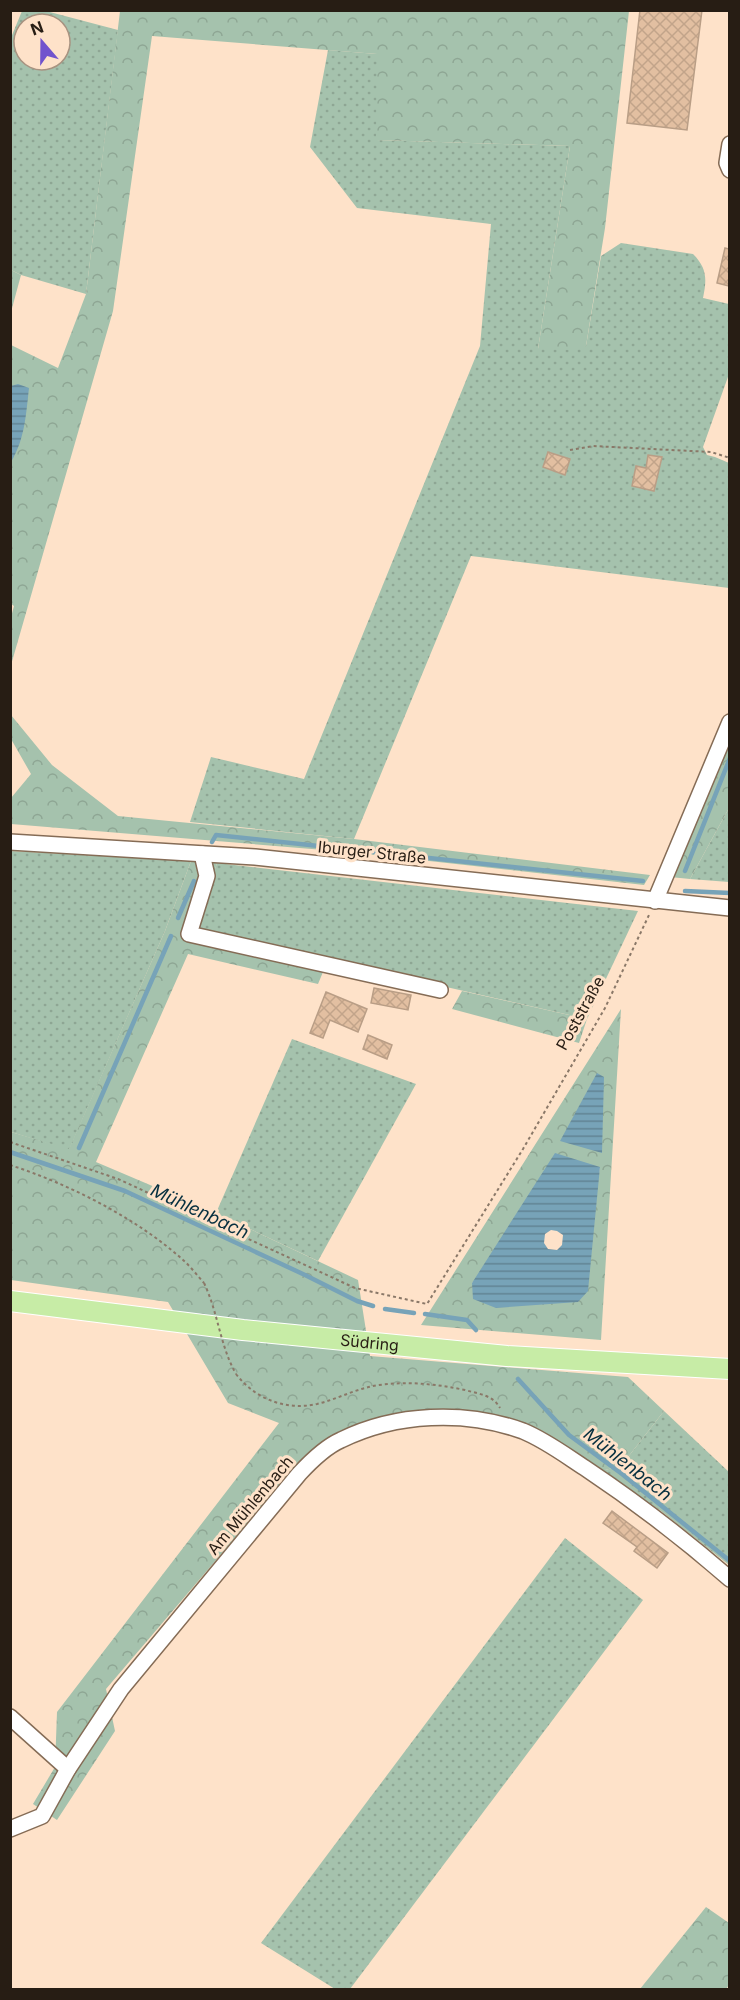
<svg xmlns="http://www.w3.org/2000/svg" width="740" height="2000" font-family="Inter,sans-serif">
  <defs>
    <pattern id="green-dots" width="8" height="8" patternUnits="userSpaceOnUse" patternTransform="scale(1.5)"><rect width="8" height="8" fill="#a5c2ad"/><path d="M2 2h.1M6 6h.1" fill="none" stroke="#8ea694" stroke-width="1.8" stroke-linecap="round"/></pattern>
    <pattern id="forest-crowns" width="20" height="18" patternUnits="userSpaceOnUse" patternTransform="scale(1.5)"><rect width="20" height="18" fill="#a5c2ad"/><path d="M2 6a3 3 0 1 1 6 0M12 15a3 3 0 1 1 6 0" fill="none" stroke="#8ea694"/></pattern>
    <pattern id="water-rules" width="6" height="5" patternUnits="userSpaceOnUse" patternTransform="scale(1.5)"><rect width="6" height="5" fill="#77a3b8"/><path d="M0 2.5h6" fill="none" stroke="#628494"/></pattern>
    <pattern id="building-cross-hatch" width="8" height="8" patternUnits="userSpaceOnUse" patternTransform="scale(1.5)"><rect width="8" height="8" fill="#e2bfa1"/><path d="M0 0l8 8M0 8l8-8" fill="none" stroke="#c2a48a"/></pattern>
  </defs>
  <rect width="100%" height="100%" fill="#fee2c9"/>
  <!-- green -->
  <g fill="url(#green-dots)" fill-rule="evenodd">
    <path d="M22,11h24l72,19 -32,264 -65,-19 -10,-5 -1,-230zM24,24h36v36h-36z"/>
    <path d="M328,50l49,4v86l193,6 -32,203 48,-3 15,-90 20,-13 72,11c14,14 14,25 10,44l26,6v70l-26,73 4,8 8,2 14,6v125l-258,-32 -117,283 -164,-17 21,-65 93,22 176,-433 11,-122 -134,-16 -47,-61z"/>
    <path d="M729,808v74l-39,-3z"/>
    <path d="M10,851l181,10 -26,70 -96,219 -58,-18z"/>
    <path d="M217,863l421,48 -51,108 -391,-89z"/>
    <path d="M292,1039l124,45 -98,177 -102,-48z"/>
    <path d="M664,1411l65,61v93l-68,-54 -60,-40 20,-5z"/>
    <path d="M565,1538l78,62 -293,389h-15l-74,-46z"/>
  </g>
  <!-- forest -->
  <g fill="url(#forest-crowns)" fill-rule="evenodd">
    <path d="M120,11h509l-24,217 -19,118 -9,4 -39,-1 32,-203 -194,-6 1,-86 -225,-18 -39,275 -102,354v-48l3,-11 -4,-3 1,-258 47,23 28,-74z"/>
    <path d="M11,270l10,5 -10,37z"/>
    <path d="M11,715l41,50 66,51 236,23 296,36 -6,10 -296,-33 -337,-28v-26l20,-24 -20,-35z"/>
    <path d="M729,745v63l-39,71 -20,-2z"/>
    <path d="M191,861l26,2 -21,67 132,30 -10,24 -130,-30 -92,208 120,51 142,67 12,76 258,21 36,34 -43,55 -20,5 -81,-49 -81,-11 -42,3 -104,56 -187,219 9,42 -58,89 -24,-16 22,-37 2,-55 222,-289 -51,-20 -60,-101 -157,-22v-148l58,17 96,-218z"/>
    <path d="M462,991l125,28 -8,24 -127,-34z"/>
    <path d="M621,1009l-20,331 -180,-15zM600,1167l-22,135 -106,-19z"/>
    <path d="M706,1907l23,16v62l-3,4h-86z"/>
  </g>
  <!-- water -->
  <g fill="url(#water-rules)" fill-rule="evenodd">
    <path d="M18,384l11,4c-3,26 -4,51 -18,74v-76z"/>
    <path d="M597,1073l7,4 -2,76 -42,-12z"/>
    <path d="M555,1153l45,14 -12,124 -10,11 -82,6 -23,-9 -1,-16zM551,1230l6,1 6,4 -1,10 -5,5 -9,-1 -4,-6 1,-9z"/>
  </g>
  <g fill="none" stroke-linecap="round" stroke-linejoin="round">
    <!-- stream -->
    <g stroke="#77a3b8" stroke-width="4.5">
      <path d="M212,842l4,-7 427,46"/>
      <path d="M685,871l45,-113"/>
      <path d="M685,891l45,2"/>
      <path d="M178,918l16,-37"/>
      <path d="M79,1148l92,-212"/>
      <path d="M10,1152l115,39 180,84 52,26 16,5"/>
      <path d="M385,1309l29,4"/>
      <path d="M425,1314l42,6 9,10"/>
      <path d="M518,1379l51,56 53,39 108,87"/>
    </g>
  </g>
  <!-- building -->
  <g fill="url(#building-cross-hatch)" stroke="#b99e86" stroke-width="1.5">
    <path d="M640,10h62l-15,120 -60,-7z"/>
    <path d="M725,248l4,1v37l-12,-3z"/>
    <path d="M548,452l22,7 -5,16 -22,-8z"/>
    <path d="M648,455l14,2 -8,34 -22,-5 4,-20 10,2z"/>
    <path d="M374,988l37,7 -3,15 -37,-7z"/>
    <path d="M326,992l41,17 -9,23 -28,-12 -7,18 -13,-5z"/>
    <path d="M368,1035l24,10 -5,14 -24,-10z"/>
    <path d="M612,1511l56,42 -11,15 -23,-17 3,-4 -34,-24z"/>
  </g>
  <g fill="none" stroke-linecap="round" stroke-linejoin="round">
    <!-- minor casing -->
    <g stroke="#856c56" stroke-width="18">
      <g id="minor">
        <path d="M730,144l-3,19 3,7"/>
        <path d="M10,842l245,15 475,51"/>
        <path d="M202,854l5,22 -18,58 251,56"/>
        <path d="M655,901l75,-179"/>
        <path d="M10,1717l58,52"/>
        <path d="M10,1829l32,-13 26,-47 53,-80 178,-215c12,-13 26,-27 42,-34 55,-27 124,-30 182,-9 22,9 42,24 62,37 51,34 99,71 145,111"/>
      </g>
    </g>
    <!-- major casing -->
    <g stroke="#fff" stroke-width="22">
      <g id="major">
        <path id="s1" d="M10,1301l233,29 264,26 223,13"/>
      </g>
    </g>
    <!-- path -->
    <g stroke="#8a7868" stroke-width="2" stroke-dasharray="3 3" stroke-linecap="butt">
      <path d="M570,450l23,-4 118,6 19,6"/>
      <path d="M10,1142l108,37 237,109 72,16 96,-155 82,-141 44,-93"/>
      <path d="M10,1165c59,19 126,53 172,94 8,7 15,16 22,24"/>
      <path d="M236,1374c19,25 50,37 81,30 21,-5 40,-16 62,-19 29,-4 57,-1 86,5 14,4 28,5 35,18"/>
    </g>
    <!-- minor -->
    <use href="#minor" stroke="#fff" stroke-width="15"/>
    <!-- major -->
    <use href="#major" stroke="#c7eca6" stroke-width="20"/>
    <!-- path-bridge -->
    <path stroke="#8a7868" stroke-width="2" stroke-dasharray="3 3" stroke-linecap="butt" d="M204,1283c14,29 16,63 32,91"/>
  </g>
  <g text-anchor="middle" dominant-baseline="central" stroke-width="6" stroke-linejoin="round" paint-order="stroke">
    <!-- street labels -->
    <g font-size="16" fill="#271d14" stroke="#fee2c9">
      <text transform="translate(372 852) rotate(6)">Iburger Straße</text>
      <text transform="translate(580 1013) rotate(-61)">Poststraße</text>
      <text stroke="none"><textPath href="#s1" startOffset="362">Südring</textPath></text>
      <text transform="translate(250 1505) rotate(-50)">Am Mühlenbach</text>
    </g>
    <!-- water labels -->
    <g font-size="18" font-style="italic" fill="#062f3f" stroke="#fee2c9">
      <text transform="translate(200 1211) rotate(25)">Mühlenbach</text>
      <text transform="translate(628 1464) rotate(38)">Mühlenbach</text>
    </g>
  </g>
  <!-- border -->
  <rect width="740" height="2000" fill="none" stroke="#271d14" stroke-width="24"/>
  <!-- north arrow -->
  <g transform="translate(42 42) rotate(340)"><circle r="28" fill="#fee2c9" stroke="#a89381" stroke-width="1.5"/>
  <path d="M0-4.5L10 22L0 15L-10 22Z" fill="#7153cd"/>
  <text y="-9" font-size="16" font-weight="bold" text-anchor="middle" fill="#271d14">N</text>
  </g>
</svg>
